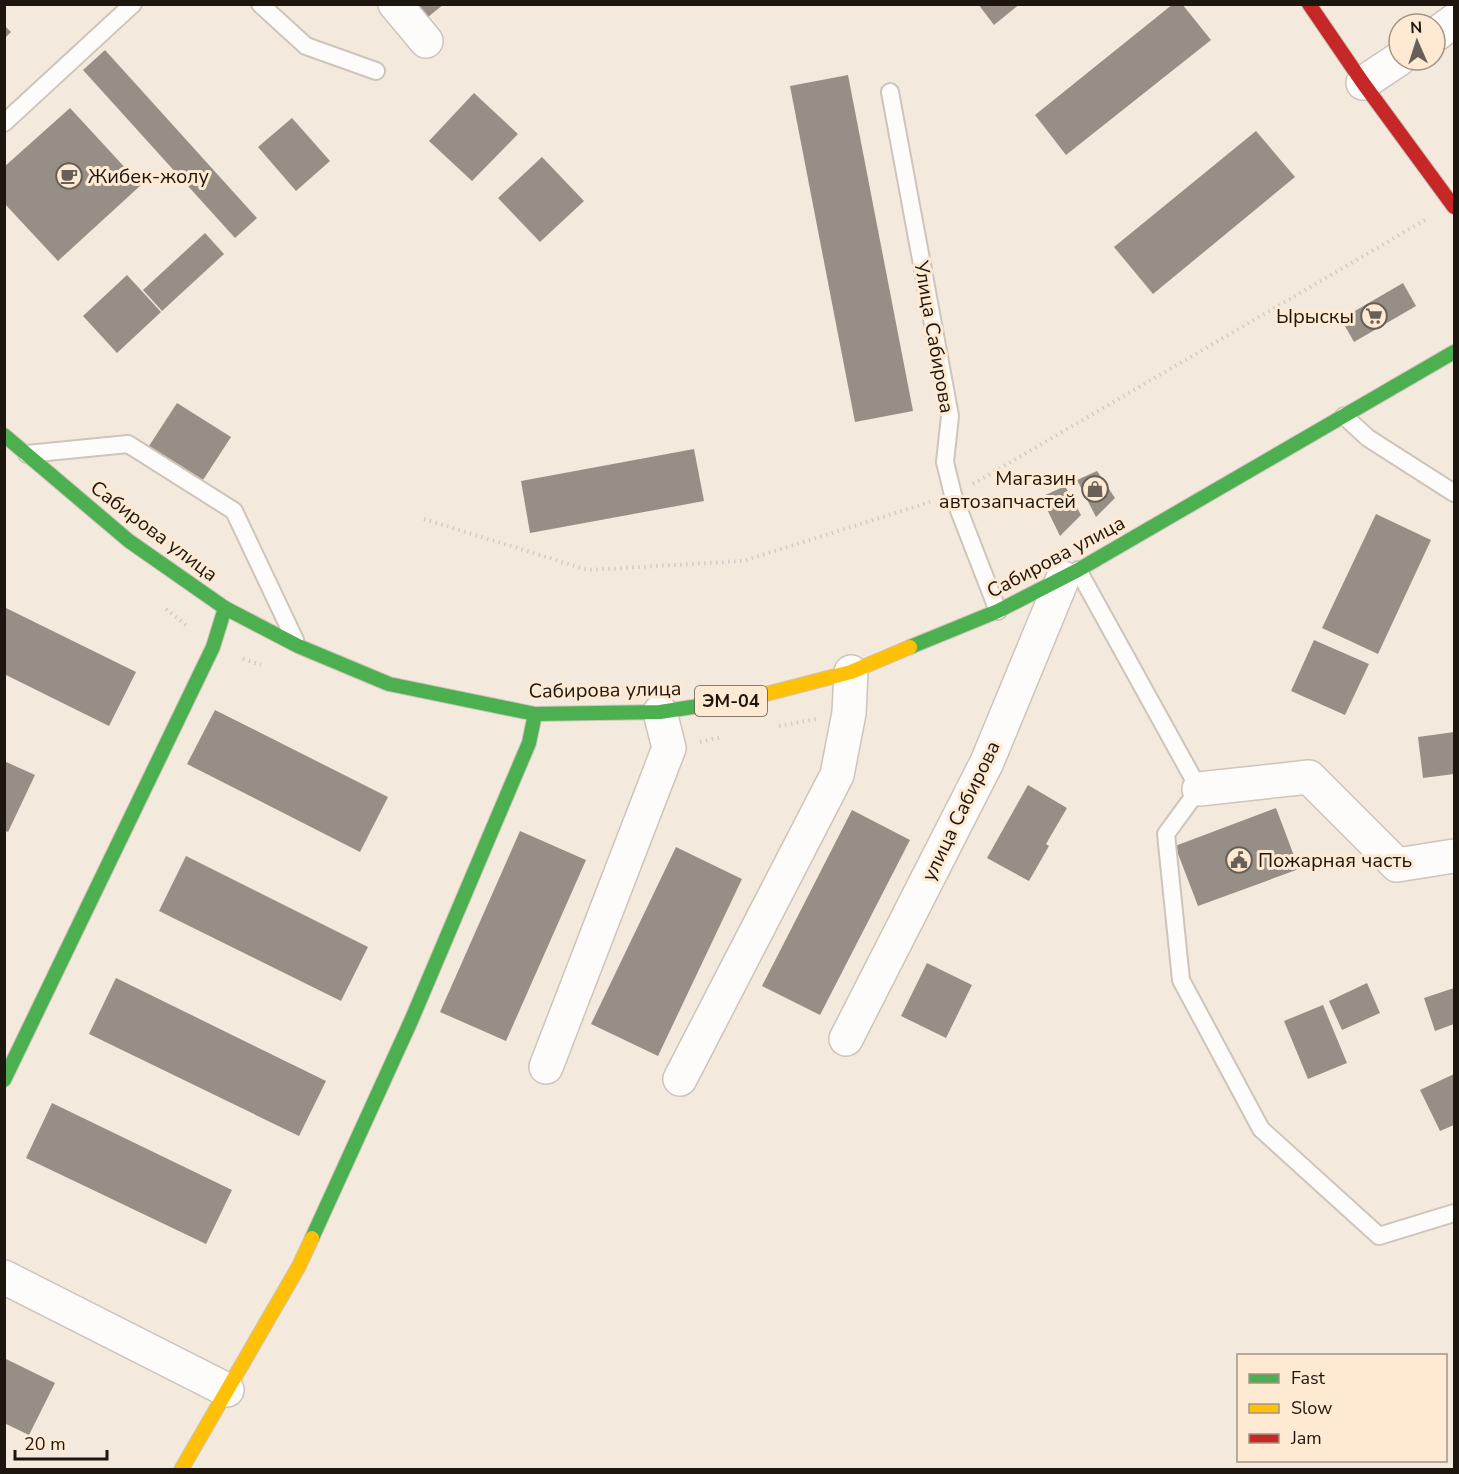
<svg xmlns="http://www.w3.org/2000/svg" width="1459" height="1474" font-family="'Nunito Sans',sans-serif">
  <rect width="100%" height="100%" fill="#f4e9dd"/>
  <!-- building -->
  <g fill="#978f86">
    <path d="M418,4h26l-16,13z"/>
    <path d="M978,4h42l-26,21z"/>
    <path d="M1173,4h9l29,36 -145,115 -31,-40z"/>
    <path d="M4,25l7,7 -7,7z"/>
    <path d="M105,50l152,168 -22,20 -152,-168z"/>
    <path d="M848,75l65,336 -58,11 -65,-336z"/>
    <path d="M474,93l44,41 -46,47 -43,-40z"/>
    <path d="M70,108l71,77 -83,76 -54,-58v-36z"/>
    <path d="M292,118l38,43 -34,30 -38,-44z"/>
    <path d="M1256,131l39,46 -142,117 -39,-47z"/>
    <path d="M542,157l42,44 -44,41 -42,-44z"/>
    <path d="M205,233l19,21 -62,57 -19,-21z"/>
    <path d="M127,275l34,37 -44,41 -34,-37z"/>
    <path d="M1403,283l13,23 -62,36 -13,-23z"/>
    <path d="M177,403l54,34 -28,43 -54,-34z"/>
    <path d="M694,449l10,52 -174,32 -9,-52z"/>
    <path d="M1097,471l18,27 -19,19 -19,-37z"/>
    <path d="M1065,486l16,29 -21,21 -19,-39z"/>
    <path d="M1376,514l55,26 -53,114 -56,-26z"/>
    <path d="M4,607l132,65 -27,54 -105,-52z"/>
    <path d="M1314,640l55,24 -24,51 -54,-24z"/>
    <path d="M215,710l173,87 -28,55 -173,-88z"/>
    <path d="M1454,732v42l-31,4 -5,-41z"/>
    <path d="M4,761l31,14 -27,57 -4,-2z"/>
    <path d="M1028,785l39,23 -21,36 3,2 -20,35 -42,-23z"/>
    <path d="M1276,808l23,61 -101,37 -23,-60z"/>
    <path d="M852,810l58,30 -90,175 -58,-29z"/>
    <path d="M520,831l66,29 -80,181 -66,-29z"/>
    <path d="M676,847l66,32 -84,177 -67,-32z"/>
    <path d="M186,856l182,91 -27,54 -182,-90z"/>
    <path d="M927,963l45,22 -26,53 -45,-22z"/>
    <path d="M116,978l210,103 -27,55 -210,-102z"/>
    <path d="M1367,983l13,30 -38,17 -13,-29z"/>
    <path d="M1454,988v36l-19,7 -11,-33z"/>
    <path d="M1323,1005l24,58 -39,16 -24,-58z"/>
    <path d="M1454,1074v51l-14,6 -20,-41z"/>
    <path d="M52,1103l180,87 -26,54 -180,-86z"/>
    <path d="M4,1358l51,25 -26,52 -25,-12z"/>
  </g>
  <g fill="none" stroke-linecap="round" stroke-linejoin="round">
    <!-- lane casing -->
    <g stroke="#cdc4ba" stroke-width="20">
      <g id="lane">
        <path d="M260,4l46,42 70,25"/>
        <path d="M890,92l60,324 -5,46 8,33 45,116"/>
        <path d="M4,123l129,-119"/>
        <path d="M1344,416l24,22 86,55"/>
        <path d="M27,454l101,-10 106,67 61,129"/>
        <path d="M1078,570l121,219 -33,45 15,146 80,149 118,107 75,-23"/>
      </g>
    </g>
    <!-- street casing -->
    <g stroke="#cdc4ba" stroke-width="36">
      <g id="street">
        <path d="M395,4l31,37"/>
        <path d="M1435,35l19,-14"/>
        <path d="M1363,83l36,-24"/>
        <path d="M1199,789l110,-12 88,88 57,-9"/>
        <path d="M846,1039l141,-277 76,-184"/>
        <path d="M546,1067l123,-319 -9,-36"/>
        <path d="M680,1079l157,-304 12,-62 2,-41"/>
        <path d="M4,1277l223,113"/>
      </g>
    </g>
    <!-- fast casing -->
    <g stroke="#cdc4ba" stroke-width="16">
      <g id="fast">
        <path d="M4,435l125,106 96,67 73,38 91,38 146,30 125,-2 71,-11"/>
        <path d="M910,647l88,-36 80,-41 376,-218"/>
        <path d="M4,1080l209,-433 12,-39"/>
        <path d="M312,1238l99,-217 118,-278 6,-29"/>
      </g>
    </g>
    <!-- slow casing -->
    <g stroke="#cdc4ba" stroke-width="16">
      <g id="slow">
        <path d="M731,701l19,-3 101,-26 59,-25"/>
        <path d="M181,1470l118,-204 13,-28"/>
      </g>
    </g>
    <!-- jam casing -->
    <g stroke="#cdc4ba" stroke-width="16">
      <path id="jam" d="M1309,4l54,79 91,124"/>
    </g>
    <!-- path -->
    <g stroke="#d1ccc8" stroke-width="4" stroke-dasharray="1.5 4.5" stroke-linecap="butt">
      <path d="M973,484l452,-264"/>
      <path d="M424,519l164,51 155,-9 187,-59"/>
      <path d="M166,609l22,18"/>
      <path d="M243,659l18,6"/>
      <path d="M779,726l37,-7"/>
      <path d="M700,742l22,-5"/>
    </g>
    <!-- lane -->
    <use href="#lane" stroke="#fdfcfa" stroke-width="16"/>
    <!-- street -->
    <use href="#street" stroke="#fdfcfa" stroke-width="33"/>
    <!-- fast -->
    <use href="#fast" stroke="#4caf50" stroke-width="14"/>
    <!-- slow -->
    <use href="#slow" stroke="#ffc107" stroke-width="14"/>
    <!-- jam -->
    <use href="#jam" stroke="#c62828" stroke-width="14"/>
  </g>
  <!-- icons -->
  <defs>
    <g id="cafe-ring" transform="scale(1.35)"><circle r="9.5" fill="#feead3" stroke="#686056" stroke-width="1.5"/><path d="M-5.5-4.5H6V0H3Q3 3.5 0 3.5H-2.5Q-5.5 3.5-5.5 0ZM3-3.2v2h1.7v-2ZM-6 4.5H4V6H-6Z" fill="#686056"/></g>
    <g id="supermarket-ring" transform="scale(1.35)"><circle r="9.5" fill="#feead3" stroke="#686056" stroke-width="1.5"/><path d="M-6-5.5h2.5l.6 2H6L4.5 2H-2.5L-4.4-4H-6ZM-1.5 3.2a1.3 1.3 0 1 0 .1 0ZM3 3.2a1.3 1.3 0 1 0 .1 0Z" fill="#686056"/></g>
    <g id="shop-ring" transform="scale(1.35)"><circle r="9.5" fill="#feead3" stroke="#686056" stroke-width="1.5"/><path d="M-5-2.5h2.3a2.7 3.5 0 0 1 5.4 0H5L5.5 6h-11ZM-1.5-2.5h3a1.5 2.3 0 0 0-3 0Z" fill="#686056"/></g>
    <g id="civic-ring" transform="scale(1.35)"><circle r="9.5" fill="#feead3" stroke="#686056" stroke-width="1.5"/><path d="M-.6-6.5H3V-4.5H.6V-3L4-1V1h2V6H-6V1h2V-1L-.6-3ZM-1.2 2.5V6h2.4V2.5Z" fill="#686056"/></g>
  </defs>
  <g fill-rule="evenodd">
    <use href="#cafe-ring" x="69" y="176"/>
    <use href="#supermarket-ring" x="1374" y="316"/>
    <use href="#shop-ring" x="1095" y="489"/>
    <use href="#civic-ring" x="1239" y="860"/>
  </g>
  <g text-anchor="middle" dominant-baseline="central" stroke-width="6" stroke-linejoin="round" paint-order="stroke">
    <!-- shield labels -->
    <rect fill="#feead3" stroke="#605649" stroke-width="1.5" x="695" y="686" width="72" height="30" rx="4.5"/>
    <g font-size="18" font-weight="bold" fill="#1d160e">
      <text x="731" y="701">ЭМ-04</text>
    </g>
    <!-- poi labels -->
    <g font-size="20" fill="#1d160e" stroke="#feead3" text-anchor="start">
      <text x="88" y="176">Жибек-жолу</text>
      <text x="1354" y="316" text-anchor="end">Ырыскы</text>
      <text x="1076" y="478" text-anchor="end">Магазин<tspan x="1076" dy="23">автозапчастей</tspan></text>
      <text x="1258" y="860">Пожарная часть</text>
    </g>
    <!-- street labels -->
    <g font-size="20" fill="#1d160e" stroke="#feead3">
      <text transform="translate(934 337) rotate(80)">Улица Сабирова</text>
      <text transform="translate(154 531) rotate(37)">Сабирова улица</text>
      <text transform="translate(1056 557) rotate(-28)">Сабирова улица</text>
      <text transform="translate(605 690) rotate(-1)">Сабирова улица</text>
      <text transform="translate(961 811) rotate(-64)">улица Сабирова</text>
    </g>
  </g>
  <!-- border -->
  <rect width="1459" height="1474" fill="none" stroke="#1d160e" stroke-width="12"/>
  <!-- legend -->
  <rect x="1237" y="1354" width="210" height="108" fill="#feead3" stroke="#a49584" stroke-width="1.5"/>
  <rect x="1249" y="1374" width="30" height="9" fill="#4caf50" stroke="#a49584" stroke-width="1.5"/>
  <text x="1291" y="1384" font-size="18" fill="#1d160e">Fast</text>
  <rect x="1249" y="1404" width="30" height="9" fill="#ffc107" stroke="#a49584" stroke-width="1.5"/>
  <text x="1291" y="1414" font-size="18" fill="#1d160e">Slow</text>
  <rect x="1249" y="1434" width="30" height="9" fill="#c62828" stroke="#a49584" stroke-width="1.5"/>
  <text x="1291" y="1444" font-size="18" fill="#1d160e">Jam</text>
  <!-- north arrow -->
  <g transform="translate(1417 42) rotate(357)"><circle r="28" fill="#feead3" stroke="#a49584" stroke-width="1.5"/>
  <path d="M0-4.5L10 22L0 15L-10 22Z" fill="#686056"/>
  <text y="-9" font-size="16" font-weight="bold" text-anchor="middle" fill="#1d160e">N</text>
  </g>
  <!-- scale -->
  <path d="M15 1450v9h92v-9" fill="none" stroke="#1d160e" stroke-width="3"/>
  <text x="24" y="1450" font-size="18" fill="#1d160e" stroke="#feead3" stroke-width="4.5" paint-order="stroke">20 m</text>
</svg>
